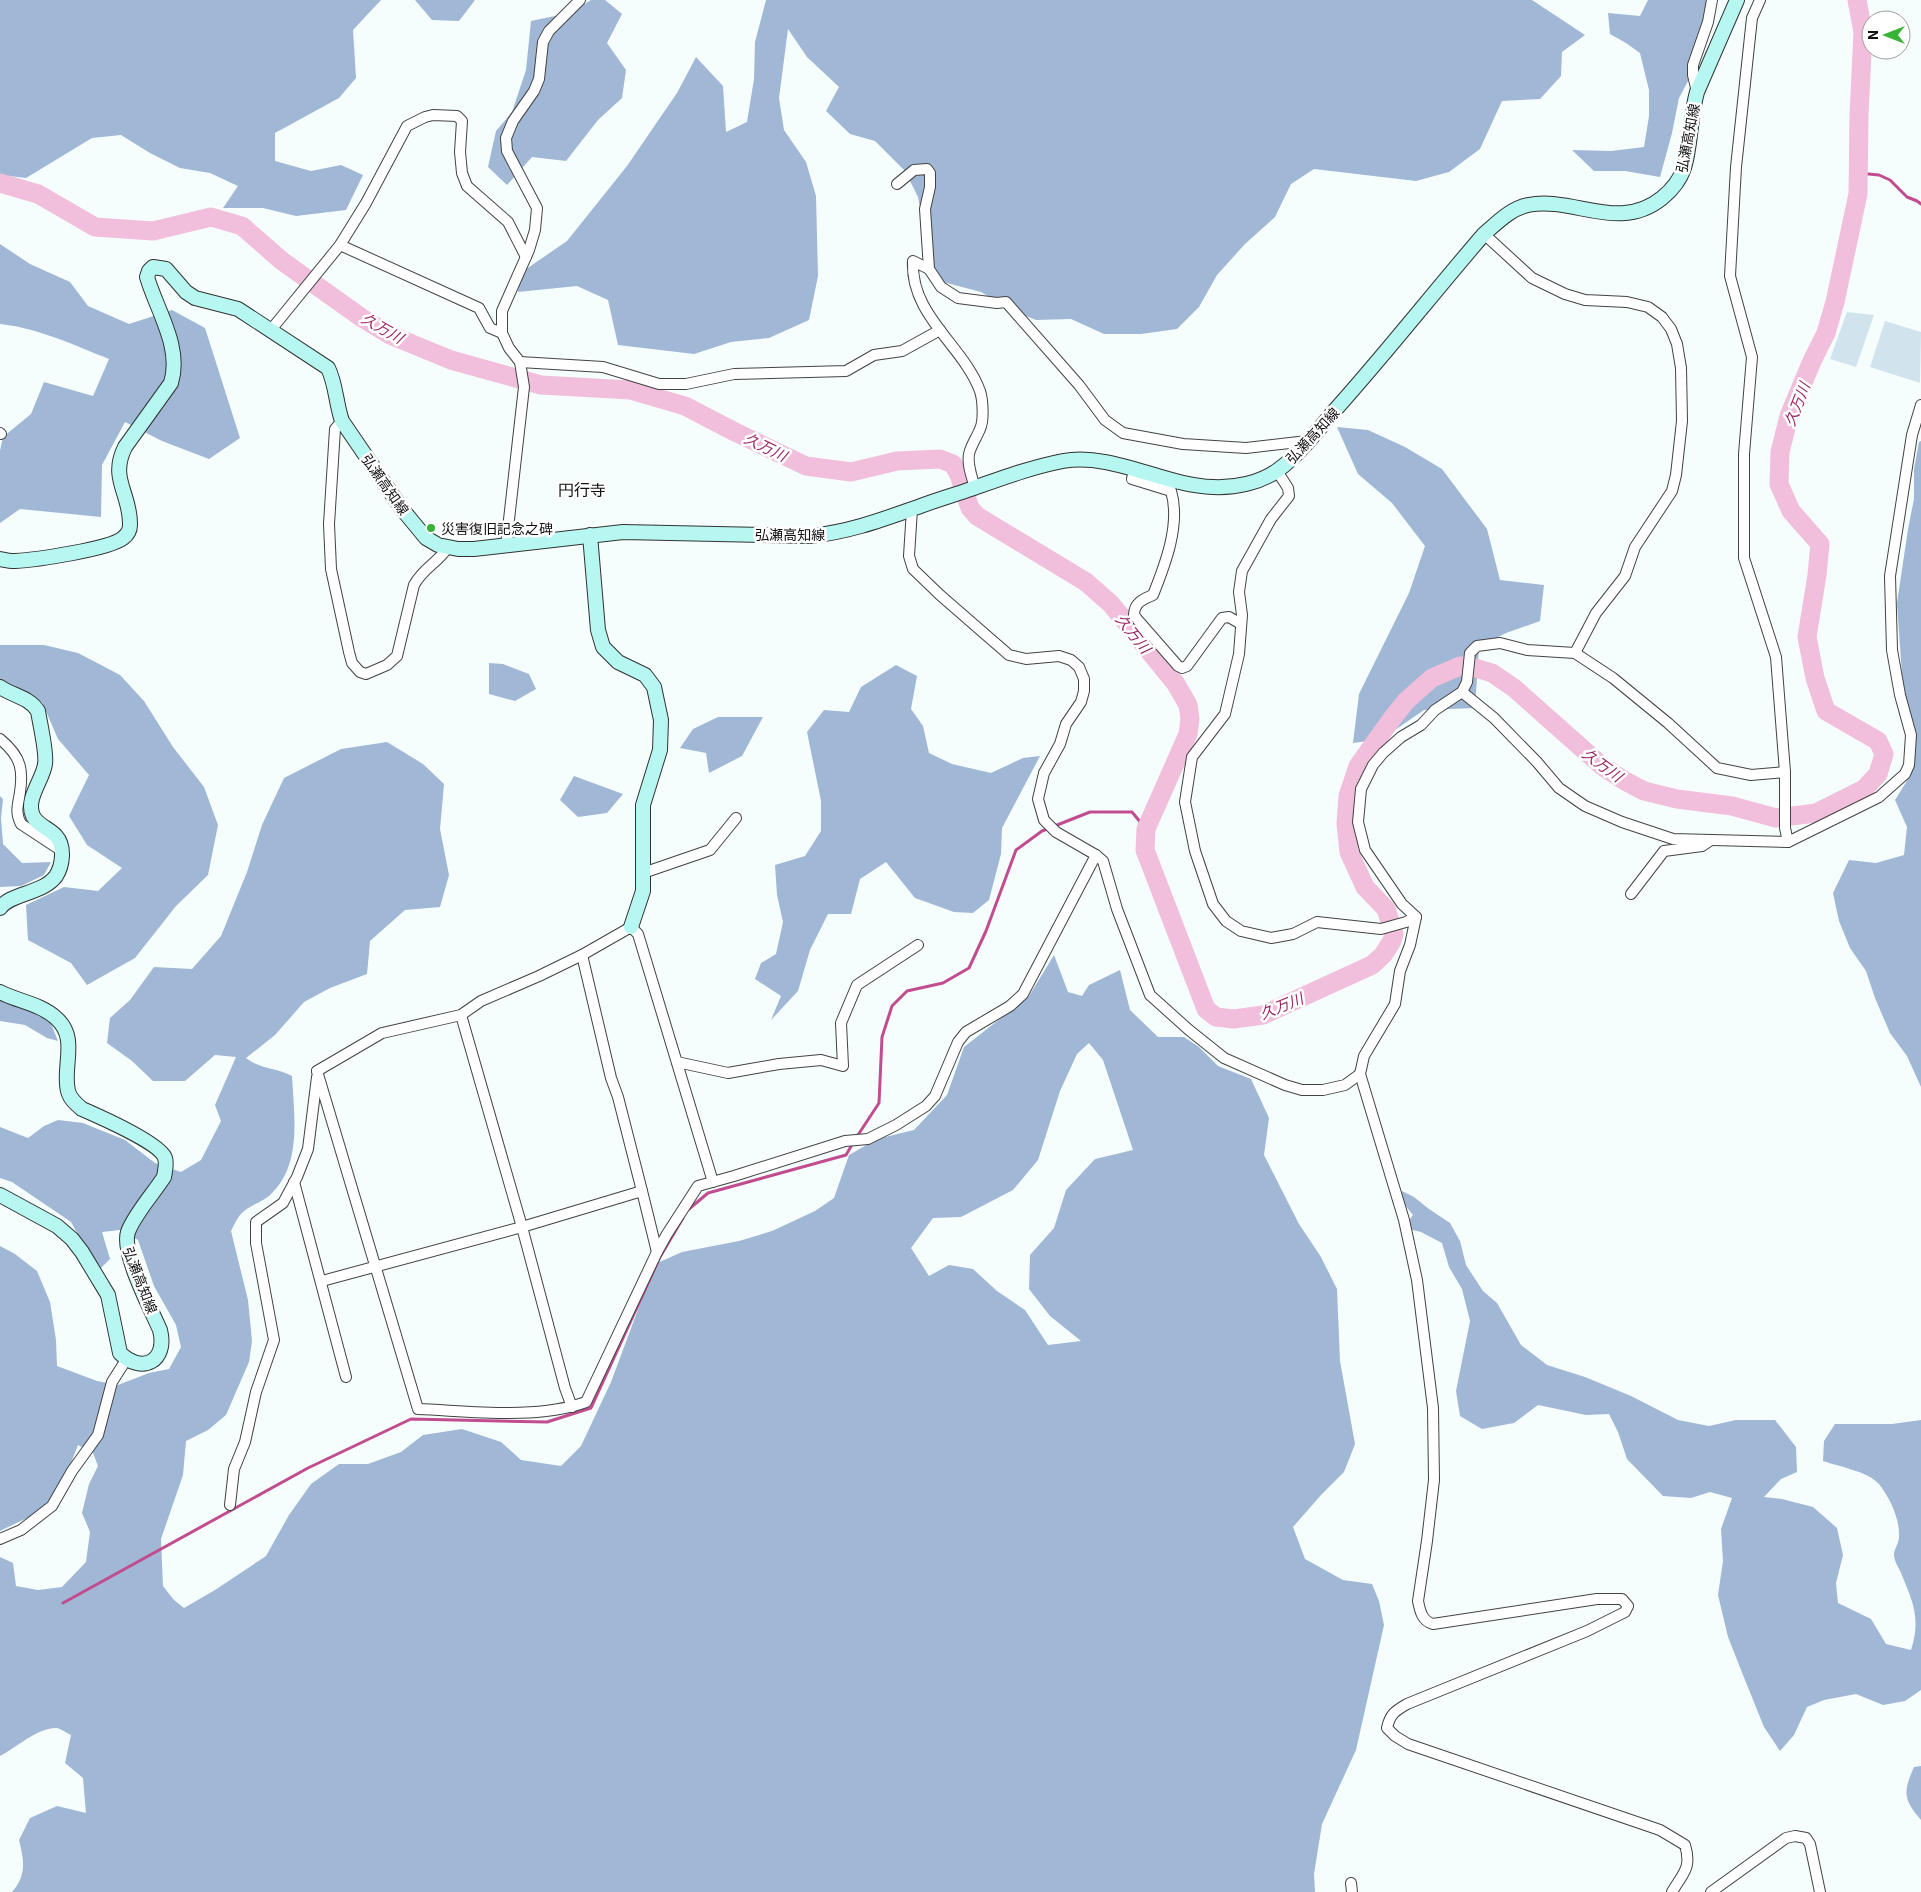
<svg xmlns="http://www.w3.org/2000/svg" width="1921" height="1892" font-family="Georgia,'Noto Sans JP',serif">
  <rect width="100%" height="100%" fill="#f5fefc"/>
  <!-- forest -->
  <g fill="#a1b7d6" fill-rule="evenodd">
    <path d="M0,0h381l-28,30 3,48 -17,20 -64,35v28l36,10 30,-6 22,10 -17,35 -50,6 -33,-8h-40l15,-22 -28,-13 -30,-5 -30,-15 -29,-18 -29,3 -66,40 -26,-3z"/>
    <path d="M415,0h60l-16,21 -27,-1z"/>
    <path d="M591,0h14l17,14 -15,29 19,27 -4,28 -24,22 -32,41 -34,-4 -25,28 -19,-18 8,-36 16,-19 14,-42 5,-49 38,-8z"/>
    <path d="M766,0h766l53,35 -23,17 -1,24 -21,23 -38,2 -22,48 -31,23 -33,9 -102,-12 -23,15 -16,33 -30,27 -28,31 -18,32 -22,22 -36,5h-37l-33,-15 -35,1 -25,-10 -30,-18 -38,-10 -15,-27 -10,-58 -13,-26 -30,-30 -25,-7 -24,-23 13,-24 -32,-30 -19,-28 -9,69 5,32 22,32 10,34 2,80 -9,44 -40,18 -38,4 -37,12 -76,-9 -10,-45 -31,-14 -59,6 1,-18 48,-33 60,-75 50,-73 19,-36 27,29 3,46 21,-10 7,-43 1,-37z"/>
    <path d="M1648,0h62l-14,66 -17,32 -7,35 -12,44 -35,-6h-31l-22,-21 39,1 33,-4 5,-31v-26l-9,-37 -14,-10 -16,-9 -2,-21 32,3z"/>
    <path d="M0,244l30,20 40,18 18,24 41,18 43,-14 33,18 35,110 -31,21 -47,-18 -37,-19 -23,43 -1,52 -81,-8 -20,14v-72l3,-14 28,-23 13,-32 49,14 16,-37c-35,-14 -71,-31 -109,-35z"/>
    <path d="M1337,427l31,3 37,17 37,22 45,60 13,51 44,5 -4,36 -34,12 -27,14 -4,61 -51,2 -42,29 -29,4 6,-49 50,-101 16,-47 -33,-43 -34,-29z"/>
    <path d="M1921,441v646l-14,-31 -17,-23 -15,-35 -9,-27 -16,-23 -11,-27 -6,-28 16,-33 27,3 28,-8 3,-28 -12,-27 15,-24 -2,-59 -5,-28 -6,-86 11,-74 6,-30v-30l5,-27z"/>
    <path d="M0,645h44l34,8 42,22 24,26 29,46 31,40 14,38 -10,50 -32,31 -41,52 -48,27 -16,-22 -43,-23 -2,-35 38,-18 34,4 24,-23 -35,-23 -18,-29 20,-41 -31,-36 -16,-37 -35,-14 -7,-9z"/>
    <path d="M489,663l14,1 26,10 7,15 -21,12 -26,-7z"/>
    <path d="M896,665l21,11 -6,33 12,17 6,27 23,11 39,9 32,-15 17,-2 -38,72 -1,26 -12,46 -16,13 -19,-1 -39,-14 -29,-36 -26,17 -9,35h-23l-18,36 -12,41 -27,29 10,-24 -26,-17 6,-16 15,-9 7,-32 -6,-27 -2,-30 30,-9 16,-25v-30l-14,-69 17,-22 25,2 12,-25z"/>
    <path d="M718,717h45l-21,39 -33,17 -3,-20 -26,-5 13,-19z"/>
    <path d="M387,742l36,22 21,20 -4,45 9,46 -9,32 -35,3 -35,31 -3,33 -37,14 -26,14 -29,33 -29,23c14,11 31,10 46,18 2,39 10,88 -20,117 -8,9 -20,11 -29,19 -5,4 -9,13 -12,19l17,69 4,41 -3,21 -23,53 -18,15 -22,11 -3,34 -22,64 2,47 11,14 10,8 31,-18 51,-34 23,-41 22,-31 28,-20h29l33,-12 22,-17 39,-6 39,13 20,18 40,6 20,-20 30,-64 44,-118 27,-12 57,-11 33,-10 43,-20 19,-13 15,-43 28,-16 37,-9 33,-35 17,-48 65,-51 25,-41 14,37 14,4 7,-11 31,-15 10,40 28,27h26l15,10 19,19 33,13 18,39 -5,37 35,69 22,33 16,32 3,72 15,83 -11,28 -23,23 -28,32 12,32 38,21 29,4 7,17 5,24 -28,125 -34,74 -8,50 1,18h-1303c15,-17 12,-32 7,-52l11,-22 27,-12 29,7 -3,-35 -18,-15 6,-28c-4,-2 -10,-6 -14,-7 -19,-1 -41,20 -57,28v-199l13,6 3,23 22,4 24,-3 24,-25 4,-30 -8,-19 7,-29 9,-18 -5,-13 -15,-8c-6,15 -17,46 -27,57 -8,10 -39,23 -51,29v-285l15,8 22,17 13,31 6,38 1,26 40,15 21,4 31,-12 20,-4 12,-22 -5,-22 -22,-39 -16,-46 -18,-10 -18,2 8,27 -12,12 -27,-49 -59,-40 -12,-4v-51l28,11 16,-12 14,-6 25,3 42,17 30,23 26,9 20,-12 20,-39 -6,-16 21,-48 -21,-2 -30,26h-32l-21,-20 -25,-18 3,-25 20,-18 24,-33 38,2 29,-33 26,-64 15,-47 22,-47 57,-29zM1089,1043l14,17 30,90 -38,9 -29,31 -12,38 -24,27 -1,34 21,27 31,25 -33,4 -23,-35 -28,-19 -24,-22 -24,-4 -20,11 -18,-28 22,-30 28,-1 52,-27 25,-30 22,-69 17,-37z"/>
    <path d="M574,776l49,18 -16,19 -29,4 -18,-17z"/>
    <path d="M0,796l3,3 -2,19 2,26 19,19 29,-1 -7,13 -23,11 -21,1z"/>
    <path d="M0,990l19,16 31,15 8,20 -11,-3 -22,-13 -25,-4z"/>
    <path d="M1402,1191l12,6 15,12 21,14 10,18 6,24 17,26 14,12 24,42 26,20 38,12 46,19 47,24 31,6 27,-6h39l21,27 1,25 -16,7 -17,18 18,2 31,8 24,21 6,27 -7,28 2,20 33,16 15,25 25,6c10,-31 2,-48 -10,-77 -2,-5 -7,-12 -7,-18 0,-6 5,-12 5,-18 1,-18 -9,-39 -20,-53 -12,-13 -39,-17 -56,-23l1,-20 11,-17h57l29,-4v270l-16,11 -22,4 -27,-11 -32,6 -17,7 -13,28 -14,16 -16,-24 -21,-52 -15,-38 -10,-42 5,-34 -2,-32 11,-31 -22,-6 -19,6 -28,-2 -36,-37 -9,-27 -9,-18 -23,1 -48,-10 -24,18 -32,6 -22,-13 -4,-25 14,-70 -8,-32 -13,-22 -7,-24 -21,-11 -17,-4 9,-13 -12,-15z"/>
    <path d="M1921,1766v54c-18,-21 -18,-28 -7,-53z"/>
  </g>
  <!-- pitch -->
  <g fill="#d1e4ee">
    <path d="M1847,312l27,3 -18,52 -26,-8z"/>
    <path d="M1885,321l36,11 -1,51 -50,-16z"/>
  </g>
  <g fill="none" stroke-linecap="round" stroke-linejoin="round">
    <!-- stream -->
    <g stroke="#c14c8f" stroke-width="3">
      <path d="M1858,173l21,2 11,5 17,17 10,4 4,3"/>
      <path d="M856,1138l23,-35 3,-66 10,-31 15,-15 36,-8 26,-15 17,-37 30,-81 26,-19 48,-19h42l14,17"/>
      <path d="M689,1209l19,-16 138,-38 7,-12"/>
      <path d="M63,1603l245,-135 103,-49 136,3 44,-14 69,-151 23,-39"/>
    </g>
    <!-- river -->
    <path stroke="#f1bedc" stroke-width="19" d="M0,183l38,11 57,33 58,4 58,-14 31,9 40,35 80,57 28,17 61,25 90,25 89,5 55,16 50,26 71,34 45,6 46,-11 43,-2 13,5 6,11 11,33 7,8 109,66 25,22 65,80 12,21 2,14 -2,15 -42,95 -1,21 61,159 10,8 18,2 29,-4 109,-50 11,-10 9,-14 2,-7 -8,-25 -21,-22 -16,-35 -3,-28 2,-28 10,-30 33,-46 15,-19 26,-23 28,-12h9l23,7 22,15 88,78 23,15 19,10 33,8 55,7 44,12 40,-5 48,-24 14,-15 6,-20 -6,-13 -52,-30 -11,-33 -8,-41 10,-62 3,-31 -29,-33 -12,-27 1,-32 9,-36 23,-55 14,-28 9,-31 23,-108 1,-79 4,-83 -6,-32"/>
    <!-- street casing -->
    <g stroke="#434343" stroke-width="12">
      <g id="street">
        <path d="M1760,0l-8,18 -16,149 -6,109 22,81 -8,97v104l32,99 9,115v56l3,14"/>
        <path d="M1697,92l-4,-17v-10l15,-43 4,-22"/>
        <path d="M897,184l17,-14 13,-1 3,4v14l-5,22 4,60 12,18 17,11 39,5 9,-1 73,83 26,35 18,13 60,11 63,4 61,-7"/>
        <path d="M1484,234l48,44 33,16 20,6 42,2 21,5 14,10 9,12 6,15 4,24 1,53 -6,54 -4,16 -37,56 -10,29 -29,37 -21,40"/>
        <path d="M340,245l139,63 11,20 12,5"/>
        <path d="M929,269l-16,-8c-3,54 50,84 67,130 3,9 4,30 0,38 -3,8 -9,16 -11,25 -2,11 3,23 6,34"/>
        <path d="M270,331l70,-86 26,-42 41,-77 18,-9 8,-2 24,1 5,5 -2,31 2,21 5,13 41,36 18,35"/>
        <path d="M520,362l83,5 56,17h27l48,-10 112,-3 28,-16 28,-4 38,-21"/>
        <path d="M342,421l-7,8 -6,95 2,45 18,83 3,11 8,9 6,2 21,-9 10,-9 17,-71c10,-18 24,-22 34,-38"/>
        <path d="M0,433l1,1"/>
        <path d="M1134,470l-2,9 39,12c10,33 -6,74 -18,104 -10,4 -19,8 -19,20l3,4 41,47 4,2 5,-2 35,-48 7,-1 12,7"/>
        <path d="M1277,471l11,17 1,8 -18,23 -29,52 -3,21 3,23 -3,39 -14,60 -33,43 -7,45 10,49 18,53 13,17 15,10 30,7 22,-4 24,-12 64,7 25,-7 10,-5"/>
        <path d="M912,509l-3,47 4,13 27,26 69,60 17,4 33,-3 12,4 8,7 5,12v12l-3,11 -15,22 -6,20 -16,29 -6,26 6,21 12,12 40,23 7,6 14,48 33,86 39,35 35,28 61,27 17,5h21l22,-5 15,-11"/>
        <path d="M506,546l18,-159 -4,-25 -11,-14 -7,-15v-22l27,-61 6,-20 2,-22 -30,-57 -1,-13 7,-17 21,-30 5,-12 4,-37 6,-11 31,-31"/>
        <path d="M1462,692l32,26 43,44 22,26 26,18 37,16 51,17 115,3 91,-45 26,-23 4,-9 2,-30 -11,-40 -8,-45 -2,-74 22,-141 9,-30"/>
        <path d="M0,739c22,18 24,32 19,59 -2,10 -3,17 2,26l41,27"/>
        <path d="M643,873l67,-23 26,-32"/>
        <path d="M1631,894l33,-43 38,-5 9,-6"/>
        <path d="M461,1015l61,212 43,161 7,19"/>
        <path d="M677,1062l51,11 51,-9 42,-4 22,6 -2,-43 16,-38 61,-40"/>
        <path d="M317,1071l101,338c52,2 119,11 168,-7l71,-150 10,-18 31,-48 36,-10 111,-35 23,-2 28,-14 30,-19 9,-10 23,-54 8,-10 44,-26 13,-12 73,-139"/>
        <path d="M317,1071l65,-38 79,-18 20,-14 58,-25 43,-21 49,-28 7,7 75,248"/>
        <path d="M294,1182l52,195"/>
        <path d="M642,1191l15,61"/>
        <path d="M322,1281l200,-54 120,-36 -24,-94 -7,-19 -29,-123"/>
        <path d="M230,1505l4,-36 11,-27 11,-50 18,-52 -18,-97v-21l27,-19 14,-26 11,-28 9,-72"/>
        <path d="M0,1539l21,-9 31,-24 20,-35 26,-36 14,-53 14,-22"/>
        <path d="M1351,1883l1,9"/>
        <path d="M1672,1892c11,-19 20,-24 13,-47l-25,-15 -252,-86 -13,-8 -8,-8c3,-14 8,-17 20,-24l180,-73 38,-19 3,-6 -6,-7h-25l-164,25c-11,-3 -13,-13 -15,-23l9,-60 7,-61 -1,-72 -16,-128 -13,-60 -44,-146 4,-18 31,-52 5,-33 10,-26 6,-28 -14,-13 -37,-54 -7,-28 3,-33 12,-24 10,-12 18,-16 20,-12 14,-15 27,-18 5,-10 3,-29 7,-7 23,-3 27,7 48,3 38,25 55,45 49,45 34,7 34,-3"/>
        <path d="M1711,1892l75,-54 9,-2 11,2 4,6 10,48"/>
      </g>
    </g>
    <!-- secondary casing -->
    <g stroke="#323232" stroke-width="16">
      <g id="secondary">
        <path d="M590,535l8,95 5,17 15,15 27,13 9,12 7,33 -1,30 -17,55v86l-12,36"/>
        <path d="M0,559c5,1 10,2 15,2 20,-1 95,-12 108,-23 4,-3 7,-8 7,-13 1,-31 -21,-46 -5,-78l46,-64c11,-36 -14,-72 -24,-106l2,-6 4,-4 13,2 20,23 9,6 43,11 90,59c8,16 8,36 14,53l60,88 24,29 12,7 20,4h16l149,-17 187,4c39,-4 71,-16 108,-29 18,-7 36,-12 53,-18 31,-11 61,-22 92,-28 49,-9 102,25 150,26 22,1 47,-4 65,-17 22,-16 40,-40 58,-61 51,-57 98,-117 148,-175 14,-12 26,-25 44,-29 46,-9 91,28 134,-7 10,-8 18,-18 22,-30 7,-23 6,-51 13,-76l40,-92"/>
        <path d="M0,687c13,9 29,10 38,24 2,13 9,42 7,53 -2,16 -20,35 -12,52 5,10 16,12 23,20 9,10 7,29 0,40 -13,18 -46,17 -56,32"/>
        <path d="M0,992c17,9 41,12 56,26 23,20 6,48 12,73 2,8 8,13 14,18 16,7 78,34 83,49 2,6 0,13 -1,19 -11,17 -30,38 -36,55 -7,21 23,77 32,98 8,31 -18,45 -40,23l-12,-58 -26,-43 -10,-13 -15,-13 -57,-31"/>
      </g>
    </g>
    <!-- street -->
    <use href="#street" stroke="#fff" stroke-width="10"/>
    <!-- secondary -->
    <use href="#secondary" stroke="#b6f7f2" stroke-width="14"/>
  </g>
  <!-- markers -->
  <circle fill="#37b435" stroke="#fff" stroke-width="2" cx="431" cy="528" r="5"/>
  <g text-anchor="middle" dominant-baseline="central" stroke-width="5" stroke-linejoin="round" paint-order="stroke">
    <!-- street labels -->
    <g font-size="14" fill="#101010" stroke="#fff">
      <text transform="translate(1687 138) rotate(-79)">弘瀬高知線</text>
      <text transform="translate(1312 435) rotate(-47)">弘瀬高知線</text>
      <text transform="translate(386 484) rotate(55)">弘瀬高知線</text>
      <text x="790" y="534">弘瀬高知線</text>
      <text transform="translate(141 1280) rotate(69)">弘瀬高知線</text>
    </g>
    <!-- poi labels -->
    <g font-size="14" fill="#101010" stroke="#fff" text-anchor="start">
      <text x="441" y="528">災害復旧記念之碑</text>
    </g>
    <!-- water labels -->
    <g font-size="15" font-style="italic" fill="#982462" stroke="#fff">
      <text transform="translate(383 327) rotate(30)">久万川</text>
      <text transform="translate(1796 404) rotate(-69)">久万川</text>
      <text transform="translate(766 446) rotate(26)">久万川</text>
      <text transform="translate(1134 633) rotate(51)">久万川</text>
      <text transform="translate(1603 764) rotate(36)">久万川</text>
      <text transform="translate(1281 1005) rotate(-22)">久万川</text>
    </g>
    <!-- quarter labels -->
    <g font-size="16" fill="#101010" stroke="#fff">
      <text x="582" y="489">円行寺</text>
    </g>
  </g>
  <!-- north arrow -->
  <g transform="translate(1886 35) rotate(270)"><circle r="24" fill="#ffffff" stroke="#9f9f9f"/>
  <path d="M0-4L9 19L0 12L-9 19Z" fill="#37b435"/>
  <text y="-8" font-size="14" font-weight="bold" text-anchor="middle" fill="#101010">N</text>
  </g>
</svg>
